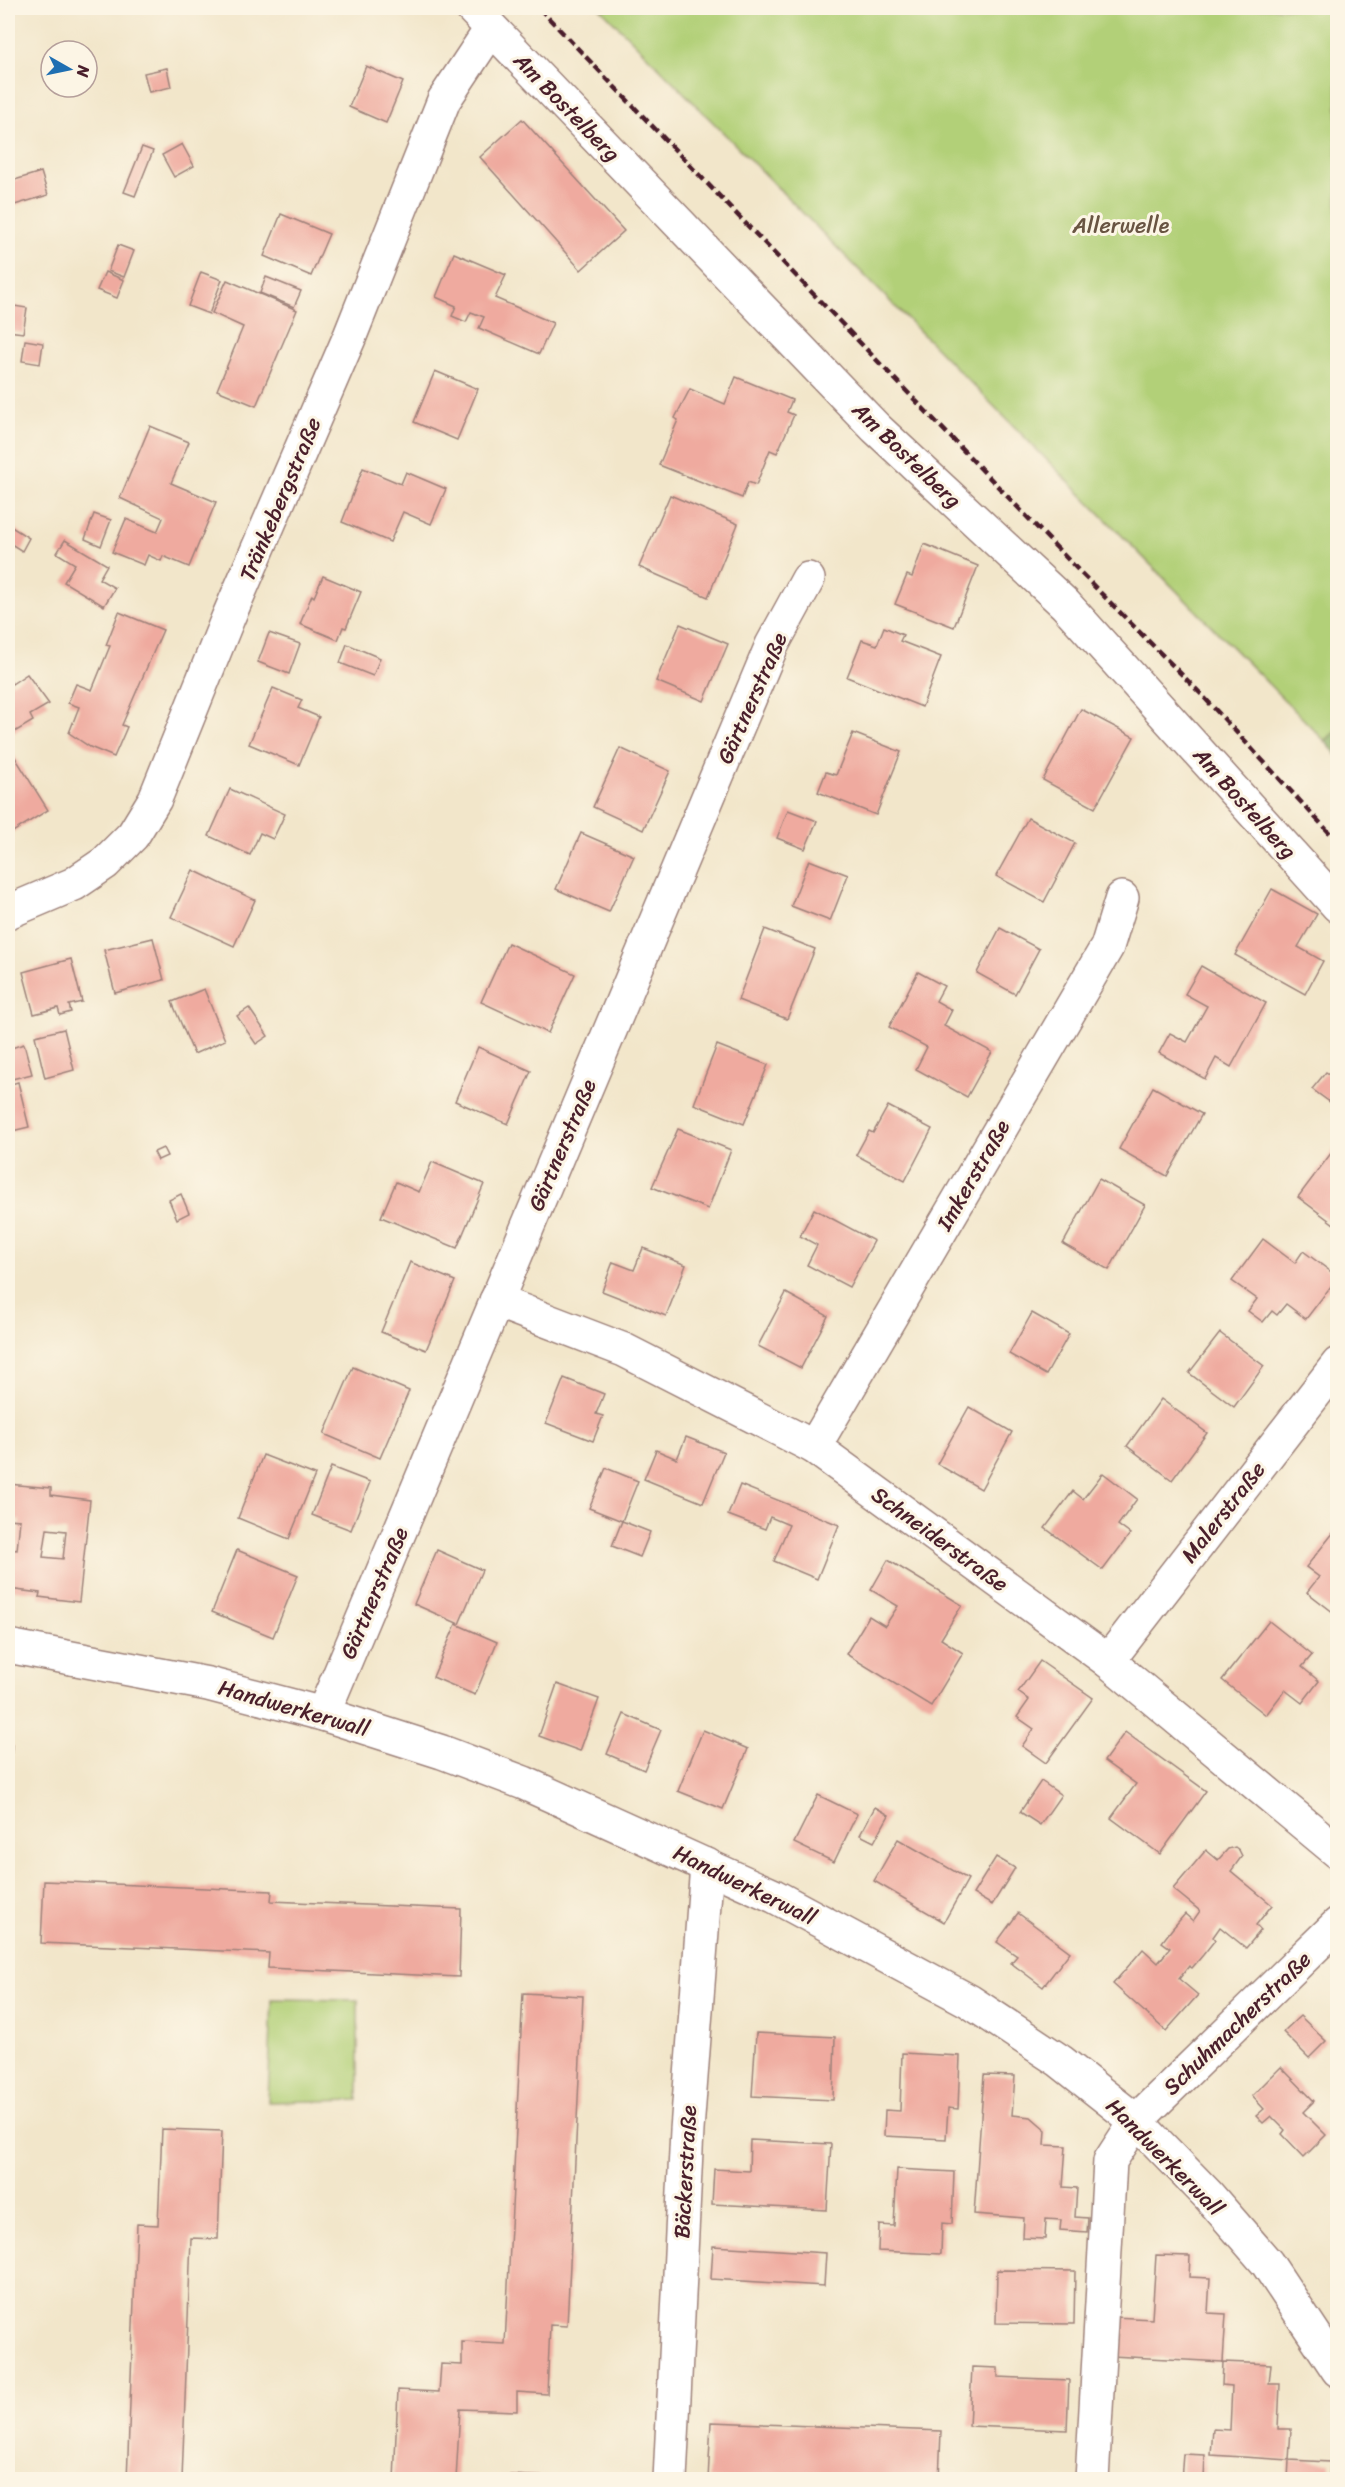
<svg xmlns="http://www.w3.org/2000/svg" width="1345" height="2487" font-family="Sriracha,sans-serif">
  <rect width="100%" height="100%" fill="#fcf5e5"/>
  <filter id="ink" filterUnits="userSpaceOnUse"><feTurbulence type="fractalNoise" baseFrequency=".0167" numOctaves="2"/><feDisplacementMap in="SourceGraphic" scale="12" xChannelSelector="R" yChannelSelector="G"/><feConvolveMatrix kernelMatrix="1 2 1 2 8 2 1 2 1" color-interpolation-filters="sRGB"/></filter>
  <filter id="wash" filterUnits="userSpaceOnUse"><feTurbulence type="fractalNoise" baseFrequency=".008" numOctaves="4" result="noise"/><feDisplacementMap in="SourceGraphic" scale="24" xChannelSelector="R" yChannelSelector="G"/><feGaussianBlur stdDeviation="1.35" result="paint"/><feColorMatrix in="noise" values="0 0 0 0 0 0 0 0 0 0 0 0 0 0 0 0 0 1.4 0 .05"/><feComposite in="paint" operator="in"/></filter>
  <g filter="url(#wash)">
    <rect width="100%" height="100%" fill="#f2e6ca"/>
    <!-- green -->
    <g fill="#b2d078" stroke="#7e7852" stroke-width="1.5">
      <path d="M600,8h737v722l-12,11z"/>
      <path d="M272,1999l86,1v100l-90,2z"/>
    </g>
    <!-- forest -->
    <path fill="#8db268" stroke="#6c684a" stroke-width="1.5" d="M1337,730v25l-12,-14z"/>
    <g id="blocks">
      <!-- building -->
      <g fill="#efaa9f" fill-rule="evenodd">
        <path d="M366,66l37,16 -17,41 -37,-16z"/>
        <path d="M167,68l4,19 -22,5 -5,-19z"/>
        <path d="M522,119l102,112 -43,39 -101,-113z"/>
        <path d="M182,144l12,22 -20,11 -12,-22z"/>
        <path d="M142,147l11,4 -18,45 -11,-4z"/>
        <path d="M41,172l7,23 -40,12v-25z"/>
        <path d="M281,214l48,20 -18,42 -47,-20z"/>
        <path d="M118,245l16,6 -10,26 -16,-6z"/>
        <path d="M454,253l52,22 -11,23 58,25 -14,31 -60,-26 5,-11 -13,-5 -5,10 -14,-6 4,-10 -20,-9z"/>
        <path d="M105,272l19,8 -7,18 -20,-8z"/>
        <path d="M201,272l21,8 -13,34 -21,-8z"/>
        <path d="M266,277l35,14 -7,16 -34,-14z"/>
        <path d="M227,280l70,30 -41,96 -39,-16 26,-63 -31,-14z"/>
        <path d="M8,305l19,3 -4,25 -15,-2z"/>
        <path d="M25,340l18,3 -3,21 -18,-3z"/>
        <path d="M435,371l43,18 -21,51 -43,-18z"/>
        <path d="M736,377l56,23 -5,12 7,3 -17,38 -7,-3 -14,35 -8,-3 -6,16 -83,-33 19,-45 -3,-2 15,-29 35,15z"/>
        <path d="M150,426l39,16 -18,41 45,19 -27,65 -26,-11 -2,5 -13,-6 -4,10 -32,-13 14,-33 31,13 6,-14 -43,-20z"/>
        <path d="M363,468l38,16 5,-12 40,17 -15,35 -28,-12 -13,30 -48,-20z"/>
        <path d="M670,495l68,29 -30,73 -69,-30z"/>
        <path d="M94,514l17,6 -10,26 -16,-7z"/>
        <path d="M10,526l19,12 -7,13 -14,-9v-11z"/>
        <path d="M65,540l42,25 -8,14 16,9 -11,18 -40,-24 11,-18 -18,-11z"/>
        <path d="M924,544l54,22 -24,61 -59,-23 12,-29 5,2z"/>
        <path d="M323,576l38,16 -15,36 -3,-1 -5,13 -38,-16 12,-29 2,2z"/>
        <path d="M119,612l44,18 -41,95 5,2 -13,30 -24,-10 -21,-14 10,-26 -11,-4 8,-19 16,6 18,-44 -4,-1z"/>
        <path d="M680,624l48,20 -24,57 -48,-20z"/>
        <path d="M884,627l19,8 -3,6 41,16 -19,50 -75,-30 15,-37 15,5z"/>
        <path d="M269,633l31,11 -11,30 -31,-12z"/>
        <path d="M347,644l33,14 -7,18 -33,-13z"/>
        <path d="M27,674l22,30 -19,11 3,6 -25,15v-60l4,8z"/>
        <path d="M273,688l29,12 -4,8 21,9 -20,48 -50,-21z"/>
        <path d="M1081,709l53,28 -39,71 -52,-28z"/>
        <path d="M853,733l48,19 -25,63 -58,-23 8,-20 10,3z"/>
        <path d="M620,748l50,23 -27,59 -50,-23z"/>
        <path d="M13,754l35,56 -40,25v-78z"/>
        <path d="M230,789l55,25 -12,25 -13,-6 -10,22 -41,-19z"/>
        <path d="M788,810l29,11 -12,28 -28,-11z"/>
        <path d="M1028,818l47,25 -31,59 -48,-26z"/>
        <path d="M581,833l53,23 -25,56 -53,-23z"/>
        <path d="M809,860l39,15 -18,46 -39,-15z"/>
        <path d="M193,870l62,30 -21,46 -63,-29z"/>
        <path d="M1272,889l45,25 -19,33 25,14 -18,33 -70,-39z"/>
        <path d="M1000,928l39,21 -24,45 -38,-21z"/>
        <path d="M765,929l50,20 -28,70 -49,-19z"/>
        <path d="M153,938l11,42 -49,13 -11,-43z"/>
        <path d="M508,943l67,31 -27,59 -67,-31z"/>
        <path d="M71,959l11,43 -13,3 2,7 -11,3 -2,-7 -24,6 -11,-42z"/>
        <path d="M1201,966l65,37 -35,64 -15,-9 -11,21 -46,-26 11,-20 17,9 20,-36 -22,-12z"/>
        <path d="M918,972l26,14 -8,15 16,9 -8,16 48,26 -25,45 -51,-28 11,-22 -38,-20z"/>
        <path d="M204,989l21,51 -31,14 -22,-52z"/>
        <path d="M249,1008l19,28 -12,8 -19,-28z"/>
        <path d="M64,1029l10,41 -29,8 -10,-42z"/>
        <path d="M24,1044l8,30 -24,6v-31z"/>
        <path d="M717,1045l51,20 -24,59 -50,-20z"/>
        <path d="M478,1047l53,24 -23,53 -53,-23z"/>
        <path d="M1326,1072l12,8v28l-26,-19z"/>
        <path d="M18,1082l11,45 -21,5v-47z"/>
        <path d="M1153,1087l49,27 -35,62 -48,-27z"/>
        <path d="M888,1106l44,23 -27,52 -49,-26 13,-24 4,2z"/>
        <path d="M678,1129l53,21 -23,59 -56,-22z"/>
        <path d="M1338,1144v83l-40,-30z"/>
        <path d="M163,1148l4,8 -9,4 -4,-8z"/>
        <path d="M432,1162l52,22 -27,64 -76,-31 15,-35 23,10z"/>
        <path d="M1099,1179l46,26 -36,65 -46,-26z"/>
        <path d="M181,1194l8,19 -12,6 -8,-19z"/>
        <path d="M814,1209l60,32 -25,46 -42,-22 10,-20 -17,-9z"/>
        <path d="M1263,1239l32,24 8,-12 35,26 -32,42 -20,-15 -9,11 -5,-4 -9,11 -15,-11 9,-12 -25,-18z"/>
        <path d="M643,1248l43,17 -20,51 -64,-25 11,-29 21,8z"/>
        <path d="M410,1262l45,19 -29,69 -45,-18z"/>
        <path d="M786,1293l42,23 -27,52 -43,-22z"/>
        <path d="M1032,1313l37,21 -23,41 -37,-21z"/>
        <path d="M1220,1333l44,33 -30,41 -45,-34z"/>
        <path d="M353,1367l56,24 -29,67 -56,-24z"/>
        <path d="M564,1378l40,16 -8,20 7,2 -10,25 -47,-18z"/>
        <path d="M1161,1399l46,34 -35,47 -45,-34z"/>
        <path d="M969,1407l43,25 -31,57 -44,-25z"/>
        <path d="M686,1437l38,15 -21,51 -59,-24 12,-29 21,9z"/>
        <path d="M263,1455l52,20 -26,64 -51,-21z"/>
        <path d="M331,1467l39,15 -19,48 -39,-15z"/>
        <path d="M606,1468l32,13 -16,40 -33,-13z"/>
        <path d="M1103,1473l34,26 -19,26 12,9 -27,36 -58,-42 28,-37 10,8z"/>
        <path d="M8,1484l43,4v7l39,5 -11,102 -40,-5 1,-4 -32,-4v-40l9,1 3,-30 -12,-1zM47,1529l19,2 -3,28 -20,-2z"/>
        <path d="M740,1485l99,40 -22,54 -43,-18 15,-36 -19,-8 -5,12 -37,-14z"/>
        <path d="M622,1521l28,11 -10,25 -28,-11z"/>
        <path d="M1338,1527v89l-31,-24 12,-15 -13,-10z"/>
        <path d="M237,1550l61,25 -25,62 -61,-25z"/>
        <path d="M437,1550l45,20 -23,54 -45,-20z"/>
        <path d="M888,1560l74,45 -21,34 22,14 -32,53 -85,-52 23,-38 16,10 13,-20 -27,-16z"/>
        <path d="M1269,1621l43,34 -10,12 17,14 -17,22 -17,-13 -19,25 -44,-35z"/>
        <path d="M456,1624l41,18 -22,53 -42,-18z"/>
        <path d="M1040,1661l53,37 -47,65 -24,-17 12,-17 -17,-12 12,-17 -11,-8z"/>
        <path d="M557,1684l42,15 -19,52 -41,-15z"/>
        <path d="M624,1714l37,16 -17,40 -37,-16z"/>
        <path d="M703,1730l45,19 -25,60 -45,-18z"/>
        <path d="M1125,1732l81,59 -46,63 -49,-36 25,-34 -32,-23z"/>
        <path d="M8,1745h4l-3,59h-1z"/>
        <path d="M1041,1781l20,14 -21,30 -20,-13z"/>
        <path d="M818,1795l39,19 -23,48 -40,-19z"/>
        <path d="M875,1807l14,8 -15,27 -14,-7z"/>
        <path d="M898,1839l70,40 -24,43 -70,-41z"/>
        <path d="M1235,1847l4,3 3,6 -11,15 41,34 -16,20 5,5 -15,18 -26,-21 -7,10 2,3 -12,15 -11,13 -3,-2 -10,13 19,16 -32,36 -53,-47 30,-35 15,14 12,-15 -8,-6 10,-13 13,-15 8,7 7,-10 -27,-22 33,-39 12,10 10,-11z"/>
        <path d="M996,1857l19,11 -23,37 -19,-11z"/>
        <path d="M44,1881l228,10 -1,10 190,8 -2,68 -191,-9 1,-15 -228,-10z"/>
        <path d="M1018,1913l52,39 -27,35 -32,-24 6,-7 -20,-14z"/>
        <path d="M523,1993l60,3 -16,330 -17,-1 -3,69 -30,-2v19l-57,-2 -4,71h-62l4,-90 41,2 2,-28 21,1v-23l43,2z"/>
        <path d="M1300,2016l26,25 -17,17 -26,-26z"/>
        <path d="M756,2033l79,4 -2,63 -81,-4z"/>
        <path d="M902,2053l58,3 -2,53 -10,-1 -2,31 -62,-3 1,-26 15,1z"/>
        <path d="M1281,2067l33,34 -11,11 23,23 -22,22 -22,-23 3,-4 -14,-14 -8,7 -7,-7 8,-7 -12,-13z"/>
        <path d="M984,2075l31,1 -3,39 19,2 15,13 -1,15 21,1 -3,41 14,1 -2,29 13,1 -1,14 -27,-2 1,-10 -15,-1 -1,20 -22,-1 1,-20 -50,-4z"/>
        <path d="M162,2129l60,2 -4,108 -27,-1 -9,242h-55l10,-256 21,1z"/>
        <path d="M750,2140l81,4 -4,66 -115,-6 2,-35 35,2z"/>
        <path d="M897,2169l57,3 -2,52 -10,-1 -1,31 -63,-3 1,-26 15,1z"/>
        <path d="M713,2246l113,7 -2,33 -113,-7z"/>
        <path d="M1156,2255l34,1 -1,21 21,1 -2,35 18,1 -3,48 -111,-6 2,-39 38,2z"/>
        <path d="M997,2270l78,1 -1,53 -78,-1z"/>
        <path d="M1223,2362l48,2 -2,20h11l-2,45h13l-2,31 41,2 -1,18h-41l1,-20 -78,-5 2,-26 17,1 2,-44 -10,-1z"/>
        <path d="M972,2367l26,1v9l71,3 -2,50 -98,-4z"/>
        <path d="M711,2422l230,9 -2,49h-231z"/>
        <path d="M1183,2454l22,1 -1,25h-23z"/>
        <path d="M510,2475l58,3v2h-58z"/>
      </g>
    </g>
  </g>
  <g filter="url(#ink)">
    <use href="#blocks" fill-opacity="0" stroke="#9e827a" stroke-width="1.5"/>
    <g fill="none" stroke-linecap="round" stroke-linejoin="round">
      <!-- street casing -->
      <g stroke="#9e827a" stroke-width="36">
        <g id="street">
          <path d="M472,8l404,420 189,176 273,302"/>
          <path d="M8,912l66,-28 31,-21 28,-28 22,-36 73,-181 122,-282 94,-236 47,-71"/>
          <path d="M496,1301l128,49 190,97 294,214 230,191"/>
          <path d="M814,1447l293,-500 15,-49"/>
          <path d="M8,1646l200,38 115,30 119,38 82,31 250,113 195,105 91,60 76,60 72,74 59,68 71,107"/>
          <path d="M1108,1661l230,-297"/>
          <path d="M323,1714l449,-1069 36,-66"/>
          <path d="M670,2480l17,-350 20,-265"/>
          <path d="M1092,2480l18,-319 26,-40 202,-197"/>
        </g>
      </g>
      <!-- street -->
      <use href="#street" stroke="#fff" stroke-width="33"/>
      <!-- rail -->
      <path stroke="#4a1f2b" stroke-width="4.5" stroke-dasharray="9 4.5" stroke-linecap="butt" d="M539,8l542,565 120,121 137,148"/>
    </g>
  </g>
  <g text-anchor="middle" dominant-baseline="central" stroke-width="6" stroke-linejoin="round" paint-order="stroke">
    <!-- street labels -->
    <g font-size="22" fill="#4a1f2b" stroke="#fcf5e5">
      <text transform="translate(567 107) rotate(46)">Am Bostelberg</text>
      <text transform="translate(907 455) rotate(44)">Am Bostelberg</text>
      <text transform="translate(280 499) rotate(-67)">Tränkebergstraße</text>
      <text transform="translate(752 698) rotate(-66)">Gärtnerstraße</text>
      <text transform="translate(1245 803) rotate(48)">Am Bostelberg</text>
      <text transform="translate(562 1145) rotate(-67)">Gärtnerstraße</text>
      <text transform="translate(973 1175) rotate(-60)">Imkerstraße</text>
      <text transform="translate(1223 1512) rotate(-52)">Malerstraße</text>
      <text transform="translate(940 1539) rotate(36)">Schneiderstraße</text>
      <text transform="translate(374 1593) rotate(-67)">Gärtnerstraße</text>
      <text transform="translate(294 1708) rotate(16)">Handwerkerwall</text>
      <text transform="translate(745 1885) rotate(26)">Handwerkerwall</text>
      <text transform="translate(1237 2023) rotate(-44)">Schuhmacherstraße</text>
      <text transform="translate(1165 2157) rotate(45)">Handwerkerwall</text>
      <text transform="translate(685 2172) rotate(-87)">Bäckerstraße</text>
    </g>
    <!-- park labels -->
    <g font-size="22" fill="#695442" stroke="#fcf5e5">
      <text x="1121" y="225">Allerwelle</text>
    </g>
  </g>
  <!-- margin -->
  <rect width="1345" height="2487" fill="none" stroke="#fcf5e5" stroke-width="30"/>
  <!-- north arrow -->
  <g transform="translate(69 69) rotate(99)"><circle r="28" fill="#fcf5e5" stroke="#b59f9b" stroke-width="1.5"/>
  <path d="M0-4.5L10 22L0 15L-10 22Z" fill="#1f6fb2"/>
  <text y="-9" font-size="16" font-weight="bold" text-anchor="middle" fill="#4a1f2b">N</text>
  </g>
</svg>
